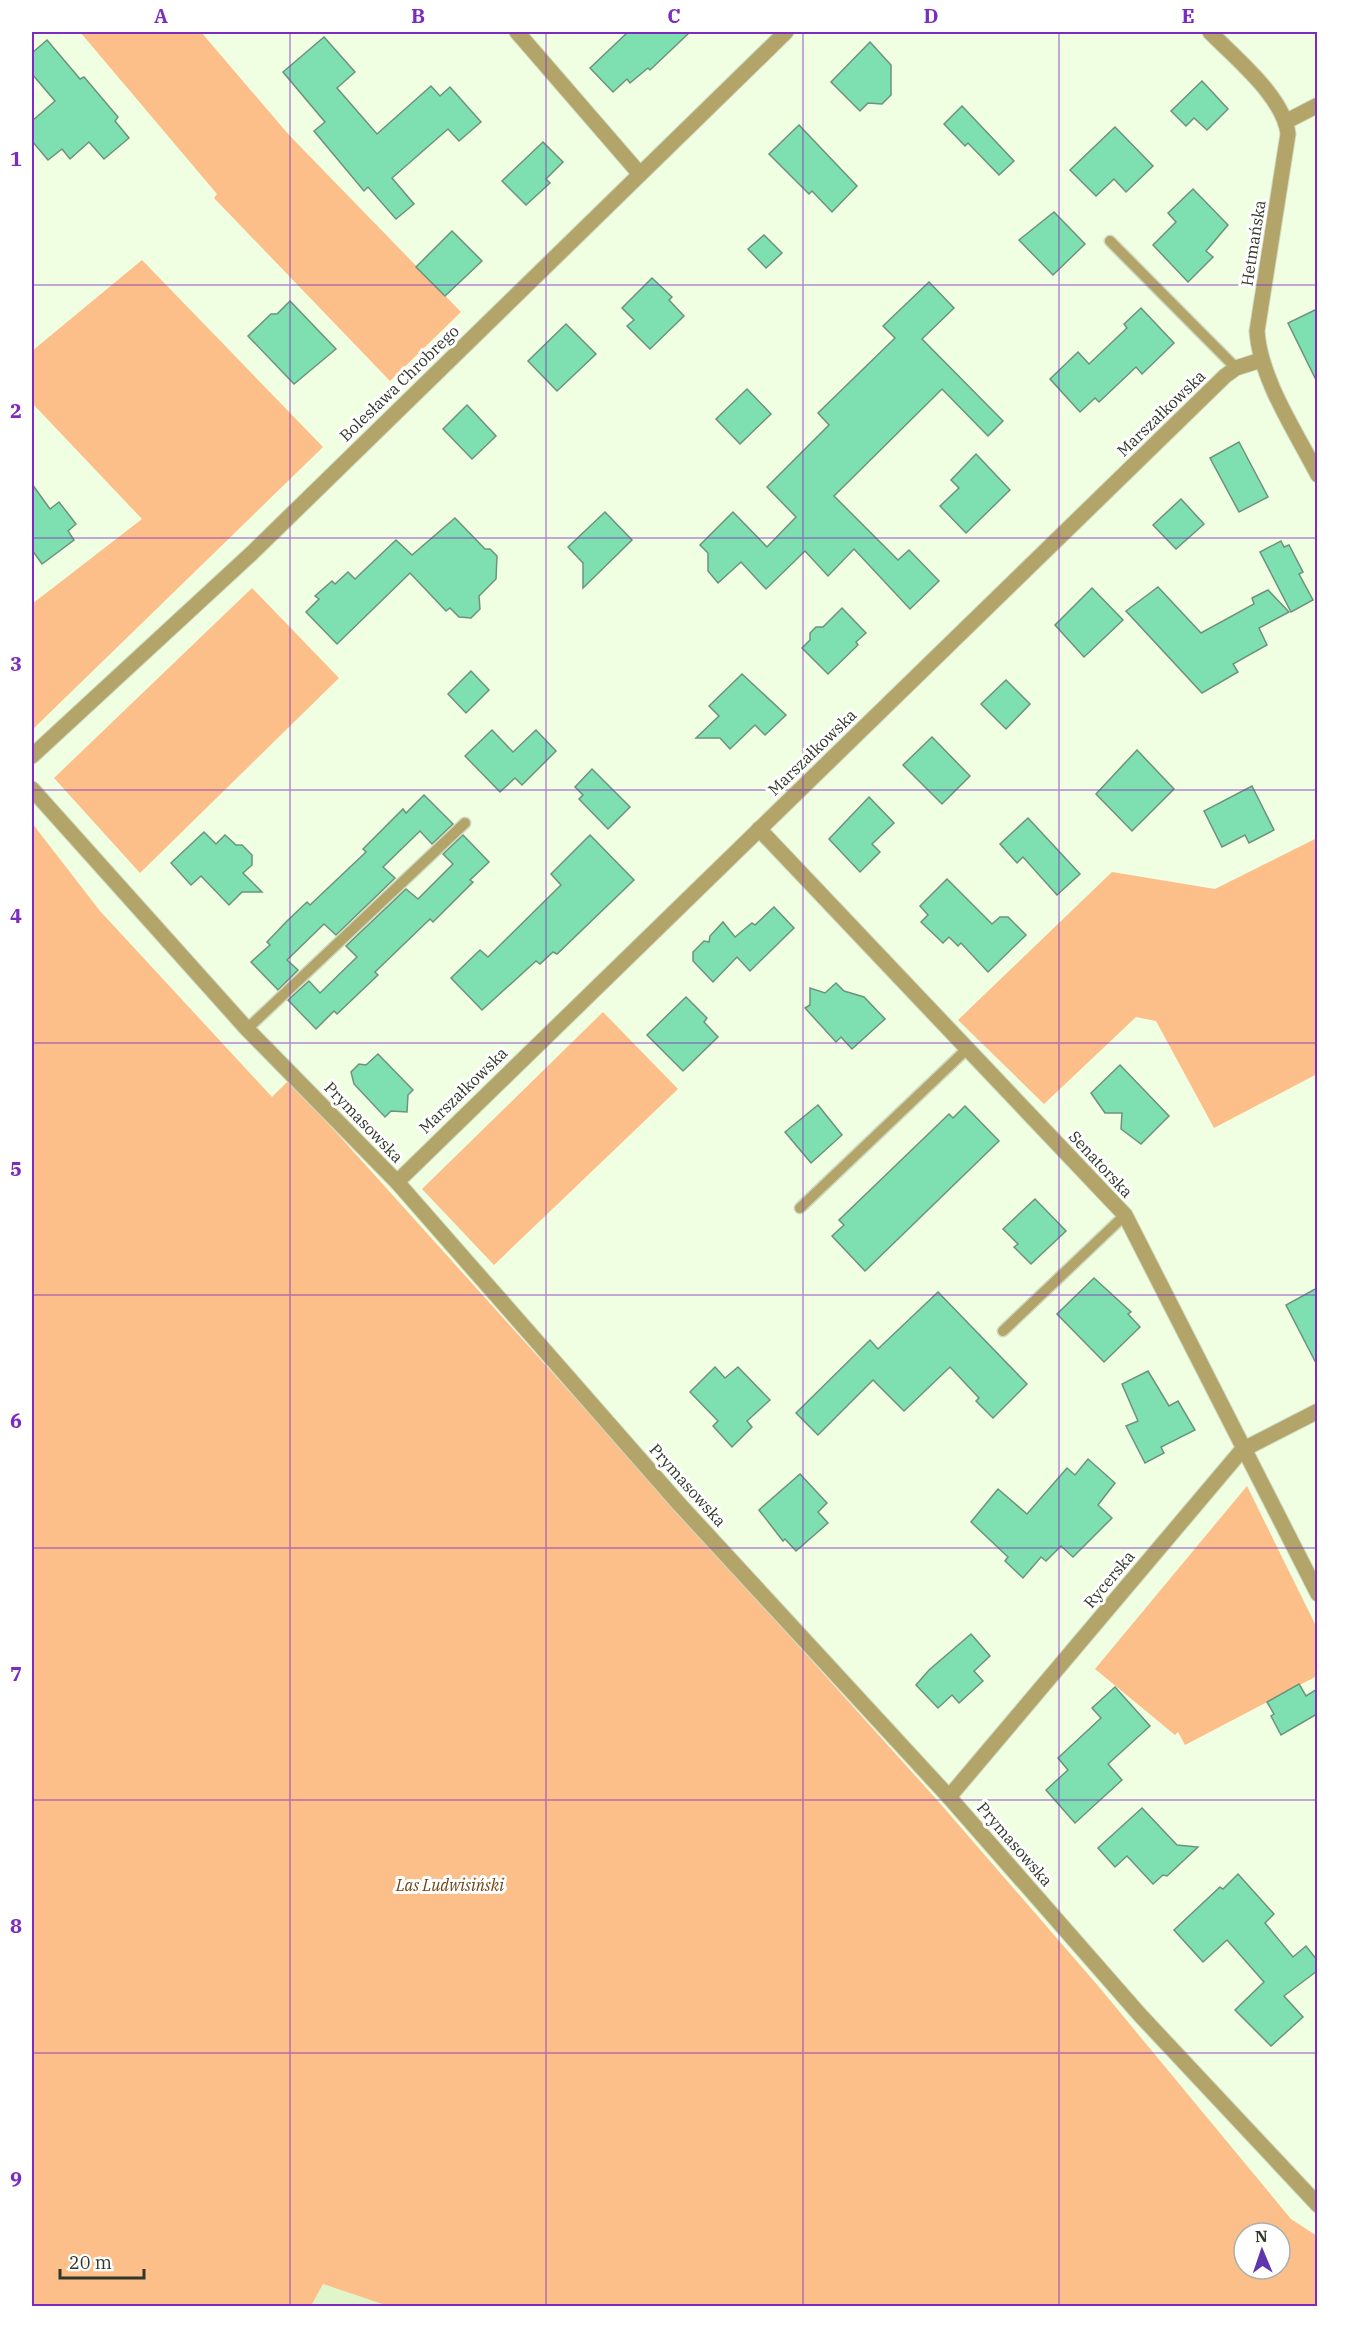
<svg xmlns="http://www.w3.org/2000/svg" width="1349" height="2338" font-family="'IBM Plex Serif',serif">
  <rect width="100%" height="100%" fill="#f0fee2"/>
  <!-- built -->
  <path fill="#e1f5cb" d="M323,2284l65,22h-77z"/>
  <!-- green -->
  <g fill="#fcbf8a" fill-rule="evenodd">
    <path d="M80,32h121l88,103 172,177 -71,69 -176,-183 3,-4z"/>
    <path d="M142,260l181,187 -291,283v-126l110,-85 -110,-116v-52z"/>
    <path d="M252,588l87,90 -199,195 -86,-95z"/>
    <path d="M32,823l68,88 172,186 17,-17 649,721 161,186 192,232 26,17v70h-929l-65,-22 -12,22h-279zM1244,2233h36v36h-36z"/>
    <path d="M1317,838v236l-103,54 -58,-107 -20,-4 -92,87 -86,-84 154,-148 103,17z"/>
    <path d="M603,1012l75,77 -184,176 -72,-76z"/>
    <path d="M1247,1486l70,142v48l-132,69 -7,-13 -3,3 -80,-66z"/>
  </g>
  <!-- building -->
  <g fill="#7ee0b0" stroke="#6e927e" stroke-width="1.5">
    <path d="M628,32h62l-40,38 -2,-2 -18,15 -3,-4 -14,13 -23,-24z"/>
    <path d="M324,37l31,35 -18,16 40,46 54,-48 9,10 10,-9 31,35 -22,19 -11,-12 -56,49 22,26 -18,15 -28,-32 -4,4 -50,-60 11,-9 -42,-50z"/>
    <path d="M47,40l33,39 4,-2 34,40 -3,4 14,17 -25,21 -15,-17 -19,17 -8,-10 -14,11 -16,-19v-20l23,-20 -23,-27v-21z"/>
    <path d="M870,42l21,23v30l-9,9 -14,-1 -8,8 -29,-29z"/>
    <path d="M1202,81l26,28 -21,21 -13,-12 -8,8 -15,-15z"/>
    <path d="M962,106l52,55 -15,14 -31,-32 -3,3 -21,-22z"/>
    <path d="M799,125l58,61 -25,26 -20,-21 -3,3 -40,-40z"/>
    <path d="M1115,127l38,39 -27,26 -12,-13 -18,17 -26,-26z"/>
    <path d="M543,142l20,20 -17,17 4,4 -24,22 -24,-24z"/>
    <path d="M1193,189l35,36 -22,26 7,6 -25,25 -35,-37 23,-23 -8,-9z"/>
    <path d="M1054,212l31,32 -32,31 -34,-35z"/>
    <path d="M452,231l30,30 -37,35 -29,-29z"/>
    <path d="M764,235l18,18 -16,15 -18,-19z"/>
    <path d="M652,278l20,19 -3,3 15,16 -34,33 -23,-23 7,-6 -12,-12z"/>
    <path d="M929,282l25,26 -32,31 81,82 -15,15 -46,-47 -108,107 64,64 11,-10 30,31 -29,28 -56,-60 -26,27 -23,-25 -39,38 -25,-27 -23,21 -10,-12v-18l-8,-8 33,-33 34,35 29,-30 -29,-30 62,-62 -11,-12 77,-75 -12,-12z"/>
    <path d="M290,301l46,48 -42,35 -46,-48 23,-22h6z"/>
    <path d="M1141,308l33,35 -32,31 -6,-7 -37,35 -4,-4 -15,14 -30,-33 28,-27 11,12 38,-36 -3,-4z"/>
    <path d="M1317,309v73l-29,-59z"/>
    <path d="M566,324l30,30 -39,37 -29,-30z"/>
    <path d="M747,389l24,25 -31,30 -24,-25z"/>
    <path d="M467,405l29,31 -24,23 -29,-30z"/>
    <path d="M1239,442l29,55 -29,15 -29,-54z"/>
    <path d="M976,454l34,36 -44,43 -26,-27 19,-18 -8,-8z"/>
    <path d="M32,484l18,25 9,-7 17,22 -8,7 6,9 -32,24 -10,-14z"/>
    <path d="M1181,499l23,25 -28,25 -23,-24z"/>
    <path d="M605,512l27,28 -49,48v-25l-15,-16z"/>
    <path d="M455,518l30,31h5l7,7 -1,23 -17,17 1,13 -9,9 -12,-1 -9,-9 -4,3 -36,-38 -73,71 -31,-32 13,-13 -4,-3 17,-15 3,3 13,-12 7,7 41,-39 16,15z"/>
    <path d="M1281,541l3,6 5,-2 14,27 -4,2 14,26 -22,12 -31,-60z"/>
    <path d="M1158,587l43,46 53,-29 -2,-6 16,-8 21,22 -30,16 8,17 -34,19 5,8 -36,21 -76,-82z"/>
    <path d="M1092,588l31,32 -39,37 -29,-32z"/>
    <path d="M842,608l24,25 -10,9 2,3 -30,29 -26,-26 8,-8v-7l6,-6h7z"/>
    <path d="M471,671l18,19 -23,23 -18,-19z"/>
    <path d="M742,674l44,41 -21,20 -10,-10 -25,24 -10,-11h-24l23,-22 -10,-10z"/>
    <path d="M1006,680l24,24 -24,25 -25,-25z"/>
    <path d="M492,730l21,22 23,-22 20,21 -34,34 -7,-7 -15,14 -35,-36z"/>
    <path d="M932,737l38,39 -28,28 -39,-39z"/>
    <path d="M1137,750l37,39 -42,42 -36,-37z"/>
    <path d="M592,769l38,38 -22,22 -29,-30 4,-4 -8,-8z"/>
    <path d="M1252,786l22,44 -25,13 -4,-8 -23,12 -18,-36z"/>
    <path d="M424,795l29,29 -21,20 -12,-13 -37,36 12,11 -59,57 -12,-11 -37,36 11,10 -20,20 -27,-28 19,-17 -3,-3 20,-21 20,-19 3,3 56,-53 -3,-3 40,-40 3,4z"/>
    <path d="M869,797l25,26 -22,21 8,8 -20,20 -31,-33z"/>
    <path d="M1028,818l52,56 -23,21 -34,-38 -6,6 -17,-19z"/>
    <path d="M204,832l12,12 9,-9 11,10h6l10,10v10l-9,8 19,19h-20l-13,13 -28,-29 -10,9 -20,-22z"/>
    <path d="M463,835l26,27 -19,18 3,2 -40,40 -3,-3 -55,53 3,3 -41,39 -3,-3 -18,18 -28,-29 21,-19 11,12 37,-36 -11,-11 60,-57 12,10 35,-35 -10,-10z"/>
    <path d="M590,835l44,45 -77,74 -4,-2 -13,12 -4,-3 -54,49 -31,-32 29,-28 8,7 73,-72 -10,-11z"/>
    <path d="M947,879l45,45 8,-7h8l18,18 -38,37 -27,-29 -3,3 -9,-9 -6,6 -22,-21 7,-7 -8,-9z"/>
    <path d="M774,907l20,21 -44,43 -13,-14 -24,25 -20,-21v-9l11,-11 5,1 1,-6 13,-14 12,15 17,-14 3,2z"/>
    <path d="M836,983l8,8 20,6 21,22 -33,30 -11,-12 -5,5 -31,-34 5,-3v-17l15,5z"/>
    <path d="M686,997l21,21 -3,4 14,15 -35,34 -36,-36z"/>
    <path d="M378,1054l35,36 -5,5 -1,17 -16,-1 -6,6 -31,-33 -3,-12 8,-8 7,1z"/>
    <path d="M1120,1065l49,51 -28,28 -20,-15 1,-16h-17l-14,-20z"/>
    <path d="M818,1105l24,30 -31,28 -26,-31z"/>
    <path d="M965,1106l34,35 -134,130 -33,-35 12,-11 -5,-5 110,-106 4,4z"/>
    <path d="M1035,1199l31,32 -35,33 -17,-17 4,-3 -15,-15z"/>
    <path d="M1094,1278l37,34 -3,2 12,13 -36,35 -47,-48z"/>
    <path d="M1317,1288v77l-31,-60z"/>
    <path d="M938,1292l89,92 -34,34 -17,-17 3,-3 -29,-31 -46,44 -31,-31 -55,55 -22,-22 74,-73 8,9z"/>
    <path d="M715,1367l10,11 13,-11 32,33 -23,21 5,6 -20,20 -19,-21 5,-5 -28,-29z"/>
    <path d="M1148,1371l21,35 9,-5 17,29 -34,17 3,6 -19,10 -19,-37 12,-5 -16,-37z"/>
    <path d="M1088,1459l27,24 -17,22 14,13 -39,39 -12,-11 -15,15 -5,-4 -18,21 -18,-17 3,-4 -37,-35 27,-33 29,25 40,-46 8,7z"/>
    <path d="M800,1474l27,29 -9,9 10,11 -32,28 -11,-12 -2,2 -24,-31z"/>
    <path d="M971,1634l19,22 -16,15 9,10 -24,22 -7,-8 -14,13 -22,-23 13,-15z"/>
    <path d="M1299,1684l7,12 11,-7v25l-36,21 -10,-19 3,-2 -7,-12z"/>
    <path d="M1115,1687l35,39 -42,38 14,16 -47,43 -29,-33 22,-20 -10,-12 43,-40 -9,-10z"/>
    <path d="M1142,1808l35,37 21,2 -31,29 -4,-1 -10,9 -26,-28 -12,11 -17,-19z"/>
    <path d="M1238,1874l36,40 -9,9 28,34 13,-11 11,14v11l-33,25 19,21 -32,29 -36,-36 29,-28 -37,-42 -24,22 -29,-32 46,-43 3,2z"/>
  </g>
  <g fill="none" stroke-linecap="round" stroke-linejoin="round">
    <!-- lane casing -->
    <g stroke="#cedac1" stroke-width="13">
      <g id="lane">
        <path d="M1110,241l126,127"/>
        <path d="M247,1029l218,-206"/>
        <path d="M800,1208l167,-159"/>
        <path d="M1003,1331l122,-116"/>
      </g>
    </g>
    <!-- street casing -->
    <g stroke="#cedac1" stroke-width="17">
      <g id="street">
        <path d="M517,32l122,141"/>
        <path d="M1210,32c25,26 74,65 78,102l-31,197c3,48 39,101 61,144"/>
        <path d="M1287,121l31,-16"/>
        <path d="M32,756l220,-203 534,-521"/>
        <path d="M32,789l215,240 150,153 283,323 269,292 191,218 178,190"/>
        <path d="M759,829l366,386 193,379"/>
        <path d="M397,1182l828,-806 11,-8 25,-8"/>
        <path d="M949,1797l293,-347 76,-39"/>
      </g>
    </g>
    <!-- lane -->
    <use href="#lane" stroke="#b3a469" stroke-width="10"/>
    <!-- street -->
    <use href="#street" stroke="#b3a469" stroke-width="15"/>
  </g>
  <!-- grid -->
  <path fill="none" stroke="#7b2cbf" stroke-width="1.5" stroke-opacity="0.55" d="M290,32v2274M546,32v2274M803,32v2274M1059,32v2274M32,285h1286M32,538h1286M32,790h1286M32,1043h1286M32,1295h1286M32,1548h1286M32,1800h1286M32,2053h1286"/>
  <g text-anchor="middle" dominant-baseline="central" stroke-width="6" stroke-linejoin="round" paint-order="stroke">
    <!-- street labels -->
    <g font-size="16" fill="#313729" stroke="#fff">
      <text transform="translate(1253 243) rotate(-81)">Hetmańska</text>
      <text transform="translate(399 383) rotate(-44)">Bolesława Chrobrego</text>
      <text transform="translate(1161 413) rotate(-44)">Marszałkowska</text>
      <text transform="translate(812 752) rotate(-44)">Marszałkowska</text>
      <text transform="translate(463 1090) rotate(-44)">Marszałkowska</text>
      <text transform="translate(364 1122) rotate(46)">Prymasowska</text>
      <text transform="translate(1101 1164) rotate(47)">Senatorska</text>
      <text transform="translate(688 1485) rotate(48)">Prymasowska</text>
      <text transform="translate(1109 1579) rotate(-50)">Rycerska</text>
      <text transform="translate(1015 1844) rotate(49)">Prymasowska</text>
    </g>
    <!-- park labels -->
    <g font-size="16" font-style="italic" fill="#6f4110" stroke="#fff">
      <text x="450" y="1885">Las Ludwisiński</text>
    </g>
  </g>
  <!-- border -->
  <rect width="1349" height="2338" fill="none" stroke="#ffffff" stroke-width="66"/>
  <!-- north arrow -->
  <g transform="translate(1262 2251) rotate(358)"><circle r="28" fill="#ffffff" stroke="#adafa9" stroke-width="1.5"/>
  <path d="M0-4.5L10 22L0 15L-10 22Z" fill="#5f36ae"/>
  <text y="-9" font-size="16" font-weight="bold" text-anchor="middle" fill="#313729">N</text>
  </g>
  <!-- scale -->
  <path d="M60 2269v9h84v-9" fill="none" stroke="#313729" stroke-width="3"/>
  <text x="69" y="2269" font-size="18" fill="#313729" stroke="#ffffff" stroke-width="4.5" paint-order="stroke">20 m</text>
  <rect x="33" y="33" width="1283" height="2272" fill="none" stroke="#7b2cbf" stroke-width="2"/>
  <g font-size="20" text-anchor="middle" font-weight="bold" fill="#7b2cbf">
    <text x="161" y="23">A</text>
    <text x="418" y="23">B</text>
    <text x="674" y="23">C</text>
    <text x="931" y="23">D</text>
    <text x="1188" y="23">E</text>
    <text x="16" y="166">1</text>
    <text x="16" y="418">2</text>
    <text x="16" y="671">3</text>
    <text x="16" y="923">4</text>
    <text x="16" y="1176">5</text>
    <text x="16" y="1428">6</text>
    <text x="16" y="1681">7</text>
    <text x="16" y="1933">8</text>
    <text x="16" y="2186">9</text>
  </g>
</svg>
